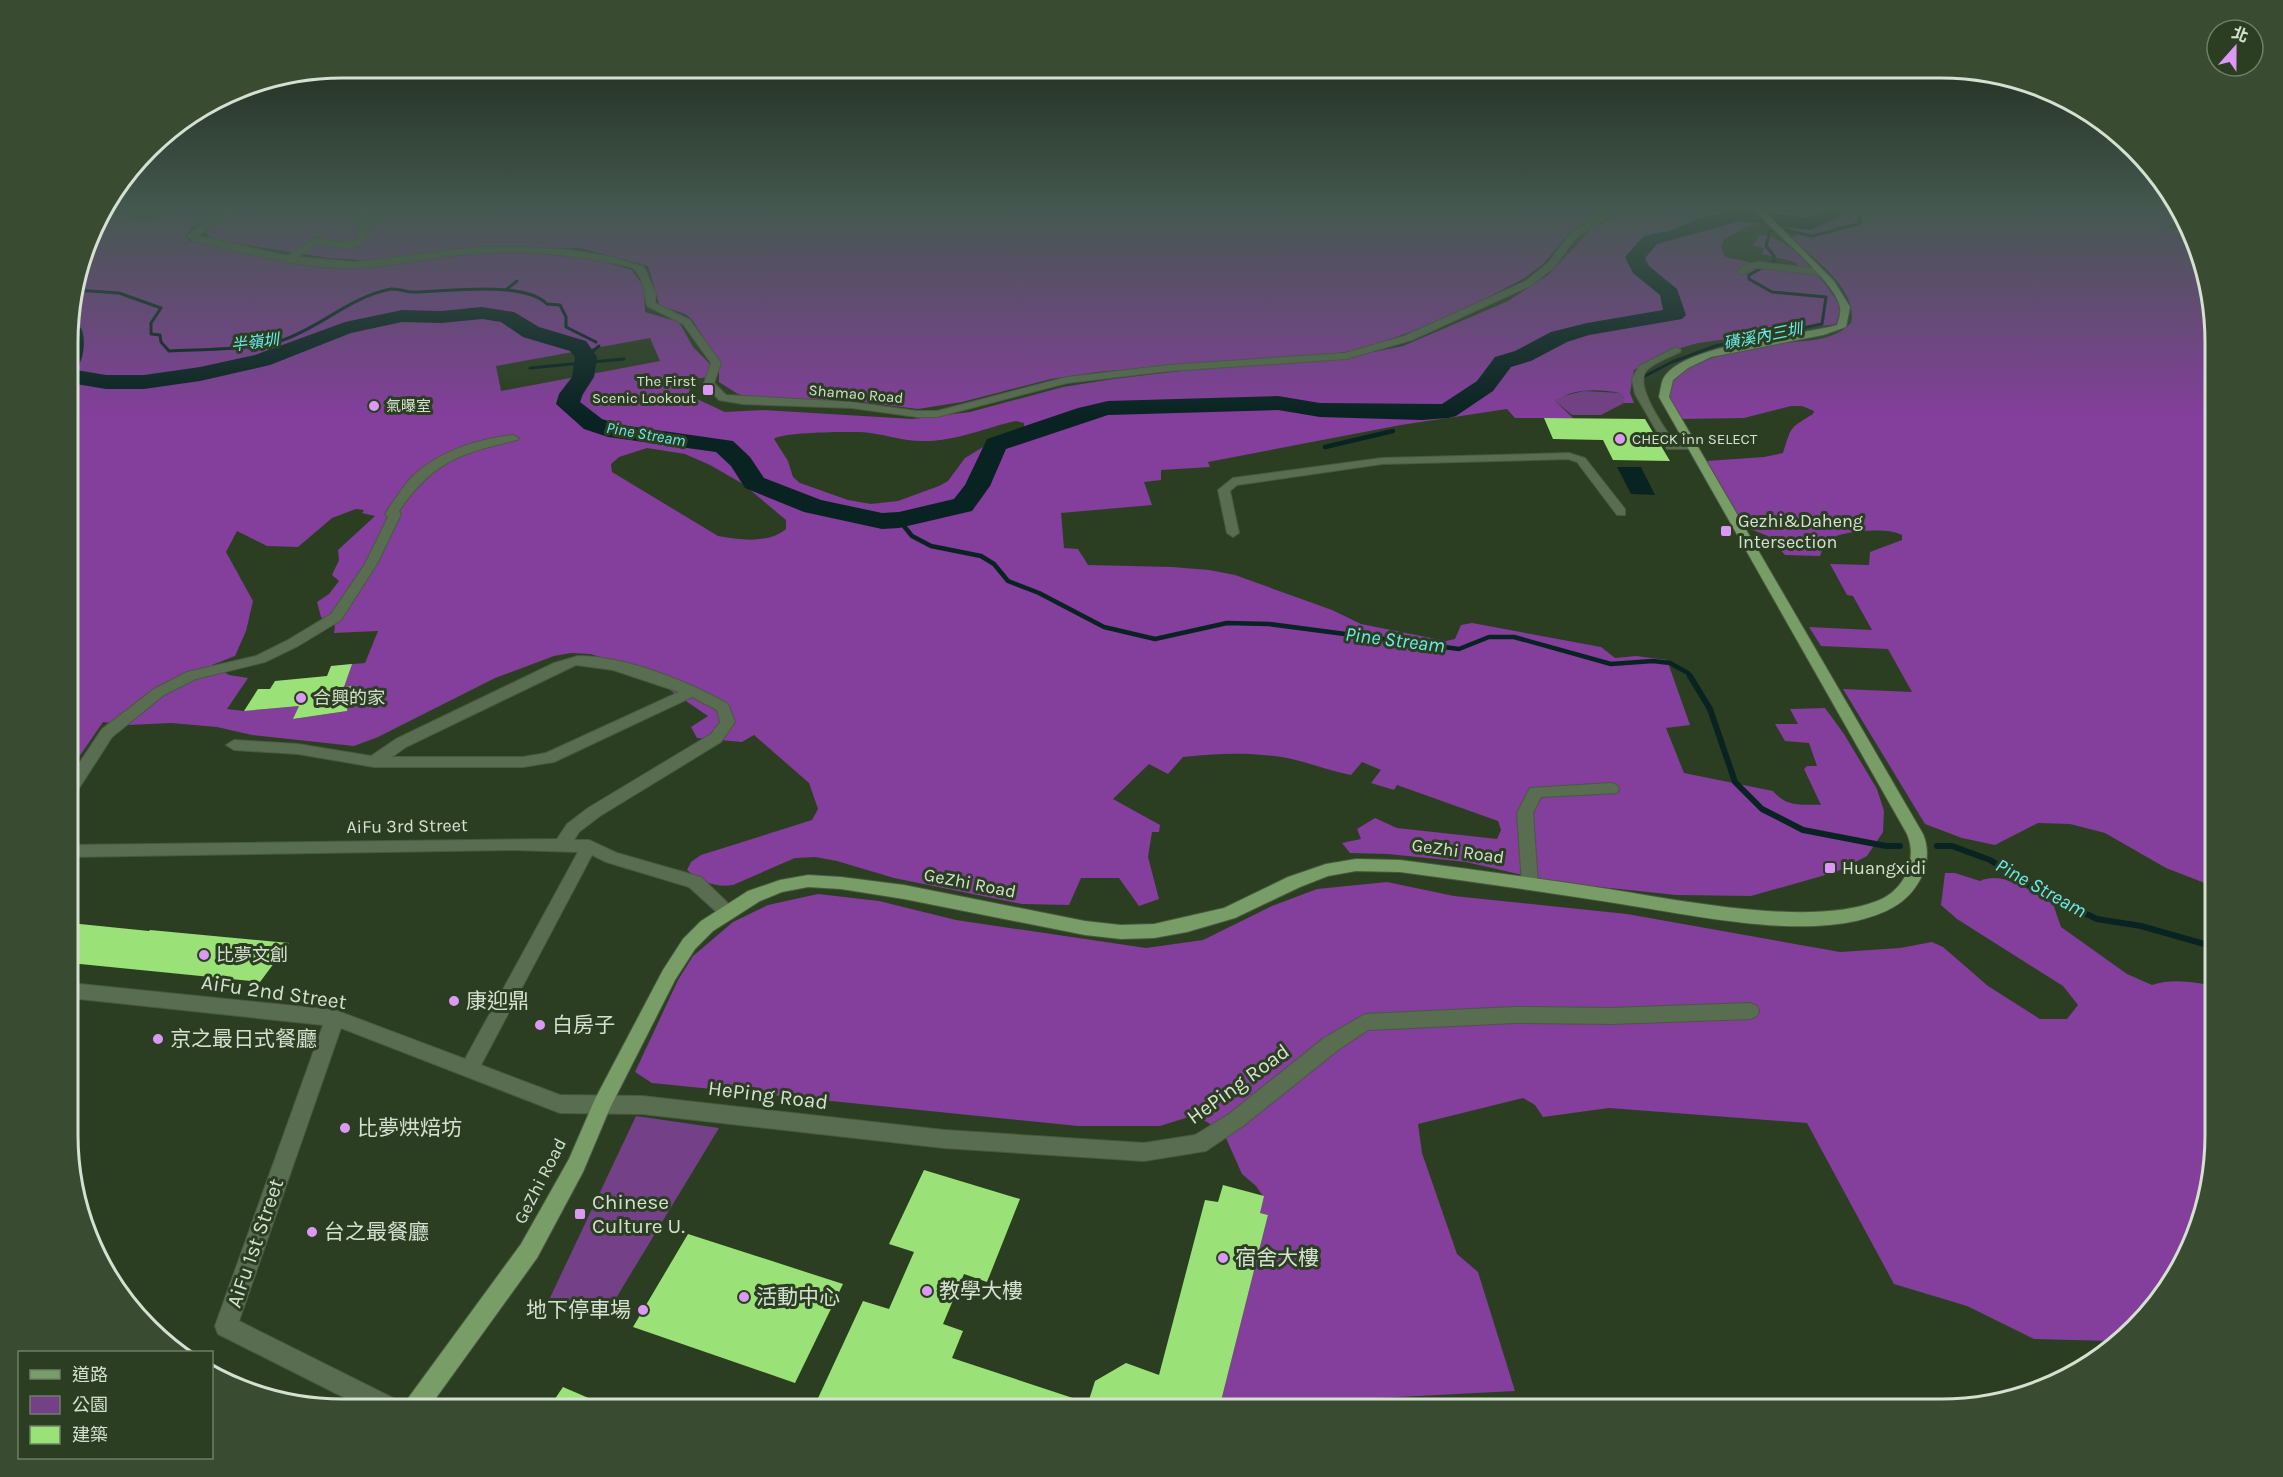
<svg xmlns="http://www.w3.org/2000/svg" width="2283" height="1477" font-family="Karla,'Noto Sans TC',sans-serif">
  <rect width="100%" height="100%" fill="#2b3e22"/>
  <!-- green -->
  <g fill="#744087">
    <path d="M1584,391l36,2 4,5v5l-23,12h-29l-17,-14 8,-5z"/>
    <path d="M636,1116l83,12 -115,190 -56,-16z"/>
  </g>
  <!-- forest -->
  <g fill="#843e9c" fill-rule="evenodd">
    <path d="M185,210h44l-37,18 -6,9 4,4 125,25 190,-15 81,6 46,13 12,17 1,25 34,10 14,25 18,18 -2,12 -16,2 -5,16 37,17 38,-2 150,9 57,-7 93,-25 50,-8 101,-12 130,-9 59,-12 105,-45 40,-26 44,-47 27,-13 56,-5h75l12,13 -13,3 -25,13 -3,9 4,9 29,6 45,5 -4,-6 -33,-8 2,-6 -11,-2 6,-11c29,-2 68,49 82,72l-5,17 -138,19 -35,10 -29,17 -4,23 4,10h-10v-5l-4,-5c-22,-4 -46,-5 -65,8l18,17h-58l-8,-9 -106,16 -193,37 2,5 -49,3v10l-17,2 8,23 -91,8 3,35 14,1 10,16 84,2 37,3 26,5 97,35 29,14 85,17 9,-2 6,-14 11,-2 129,24 14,11 21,-2 31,4 23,65 -24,3 18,45 89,18c15,17 27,13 48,14l-17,-36 3,-3h10l-8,-23 -24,-2 -10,-17h23l-8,-15 35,-1 19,26 33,55 7,22 -1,21 -16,24 -31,16 -85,24 -75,-1 -123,-13 -87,-20 -78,-8 -38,-1 -8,-10 19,-4 -4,-10 18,-11 22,10 100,11 4,-9 -3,-9 -101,-36 -3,5 -23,-7 10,-13 -19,-8 -11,13c-22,-4 -43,-13 -64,-17 -35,-6 -69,-5 -104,-1l-15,17 -19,-10 -36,35 47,26 -1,7h-7l-4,25 11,42 -20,7 -20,-28h-38l-12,27 -47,-1 -128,-26 -57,-17 -22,-4 -20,1 -62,27c-17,3 -34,-4 -46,-15l4,-8 10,-7 111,-35 6,-11 -9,-26 -55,-48 -12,7 -45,-4 -6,-11 17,-11 -37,-25 -11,-16 -70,-21 -19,-1 -17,3 -59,22 -117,59 -24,9 -102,-11 -35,-8 -46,-4 -42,2 -26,-3 -33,48v-463l26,-87 7,-8 43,8zM650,338l10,23 -159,30 -5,-25zM1016,421l8,2v4l-13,8 -18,6 -28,17 -17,23 -9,5 -41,15 -27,3 -23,-4 -48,-17 -7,-6 -5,-16 -14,-22c8,-7 82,-8 96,-6 17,2 33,8 51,8 34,1 63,-13 95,-20zM647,448l38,6 25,11 33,19 43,36v9c-18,15 -46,11 -68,7l-106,-64 -1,-8 8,-7zM356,509l8,1 -2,3 13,3 -37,34 1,10 -7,15 7,6 -10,13 -12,8 4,15 14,9 -1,7 44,-2 -13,32 -34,3 20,-1 -7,22 9,-1 -6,25 -53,8 5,-13 -55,5 -17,-2 21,-31 -19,-3 -17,-10 23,-9 11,-25 7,-30 -27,-49 11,-21 30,15 31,1 34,-29z"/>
    <path d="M238,210h1370l-38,22 -27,32 -20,15 -77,40 -83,30 -49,8 -51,1 -166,14 -46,7 -89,23 -44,7 -64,-8 -99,-2 -17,-5 -19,-12v-19l-26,-42c-8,-10 -21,-11 -33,-14l-12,-41 -67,-18h-79l-96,10 -45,2 -32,-2 -108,-17 -13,-5 -3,-4 6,-7z"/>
    <path d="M1770,210h410l3,10 -17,6 21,6 28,93v562l-49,-19 -61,-35 -35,-9 -32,-1 -43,22 -33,-7 -37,-14 -82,-135 69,3 -24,-43 -67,-3 -12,-19 63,3 -19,-34 -6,-1 -17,-31 39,1 1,-13 32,-12v-5c-13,-8 -65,-5 -76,7 -3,3 -4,10 -6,14l-35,-1 -17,-19 -23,-9 -38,-66 57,-4 19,-4c9,-28 6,-24 30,-39l1,-3 -12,-5h-11l-47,12 -64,1 -13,-21 5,-19c29,-23 69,-30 105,-35 26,-4 55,-1 74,-21 8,-33 -39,-66 -61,-86l7,-1z"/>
    <path d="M1945,873h10l25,8c24,-11 53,12 73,23l8,23 66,47 25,11c21,-7 42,-3 63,1v166l-14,71 -32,64 -57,54 -78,-2 -67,-33 -73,-22 -87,-161 -198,-15 -66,9 -8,-12 -12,-7 -105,26 4,29 35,101 21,18 37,119 -193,10 -6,8h-97l49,-194 -8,-2 3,-17 -7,-10 -14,-12 -17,-38 -18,-14 -15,-6 -32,10h-82l-426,-43 -17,-11 43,-92 15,-24 40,-34 35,-17 50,-11 61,7 77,19 190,28 57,-8 69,-34 45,-17 70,-7 67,14 173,18 213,38 60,-4 32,-6 11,5 45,39 52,33h27l11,-14 -15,-19 -106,-67 -16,-14z"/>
  </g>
  <!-- water -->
  <path fill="#092323" d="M1617,467h24l14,28 -24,-1z"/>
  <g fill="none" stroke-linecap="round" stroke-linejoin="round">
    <!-- stream-far2 -->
    <g stroke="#092323" stroke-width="3">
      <path d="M507,289l10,-8"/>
      <path d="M75,290l44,3 42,15 -10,15v11l9,1 1,7 8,9c32,-2 84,-1 114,-11 36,-12 69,-44 108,-51 7,-1 15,3 22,3 33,0 110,-12 134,12l13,1 6,12v10l30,15"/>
      <path d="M586,357l13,-11"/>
      <path d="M530,368l94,-9"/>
      <path d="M1643,377l29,-15 43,-16 107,-22 4,-27 -54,-5 -23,-13v-4l25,-14v-5l-8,-10 4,-15h19l23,5 49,-13 -3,-3 5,-10"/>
    </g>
    <!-- stream-far1 -->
    <g stroke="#092323" stroke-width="4.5">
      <path d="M1325,447l68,-16"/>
      <path d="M899,520l13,16 19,10 50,10 13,8 14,17 31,12 65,34 51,12 72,-16 42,1 190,25 30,-12h25l97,27 42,-3 17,2 18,10 2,4"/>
    </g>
    <!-- stream -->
    <g stroke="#092323" stroke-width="6">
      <path d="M1690,676l20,33 25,73 27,27 41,21 83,16h14"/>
      <path d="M1937,846h15l38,14 52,33 55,26 44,7 74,21"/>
    </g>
    <!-- river -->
    <g fill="#092323" fill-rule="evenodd">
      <path d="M1732,210h18l59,8 17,-8h23l-3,4 -35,16 -71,-9 -83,23 -12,14 4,8 28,23 9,26 -4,4 -93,16 -22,7 -36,19 -20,6 -18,24 -37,25 -8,2 -26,2 -102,-3 -42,-7 -170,5 -102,34 -16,37 -18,25 -73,17 -17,1 -78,-17 -59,-24 -14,-22 -15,-14 -108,-15 -24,-8 -28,-25 3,-10 13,-17 3,-20 -5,-6 -47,-14 -22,-15 -19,-3 -41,4 -39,-1 -51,11 -81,32 -70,16 -56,8h-38l-36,-6v-14l36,6h38l56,-8 55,-12 90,-33 57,-12 39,1 41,-4 32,5 25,15 47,14 11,16 -3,20 -11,17 -3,8 22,17 19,6 112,16 17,16 14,21 57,22 61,13 17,-1 55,-13 11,-14 22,-46 91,-31 30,-7 170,-5 42,7 122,1 35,-23 18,-24 20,-6 36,-19 36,-9 76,-13 -3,-15 -27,-22 -8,-16 19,-21 29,-6 22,-10z"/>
      <path d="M70,326l11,2c5,9 3,30 -3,38l-8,2z"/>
    </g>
  </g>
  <!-- building -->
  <g fill="#9ae277">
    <path d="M1544,418l101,1 25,42 -57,-1 -10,-20 -50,-1z"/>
    <path d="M352,664l-8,23 9,-1 -6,25 -54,8 6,-13 -55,5 14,-22h12l5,-8 52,-5 4,-10z"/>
    <path d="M70,923l79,8 1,-1 139,13 -29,39 -190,-19z"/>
    <path d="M924,1170l96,29 -33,83 -23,-8 -21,50 20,7 -11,27 136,45 7,-22 31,-18 33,12 46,-175 13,2 5,-17 41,11 -4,17 8,2 -49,194h-406l50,-108 26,8 25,-57 -25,-8z"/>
    <path d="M688,1234l155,50 -48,99 -162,-56z"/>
    <path d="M563,1387l51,22h-66z"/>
  </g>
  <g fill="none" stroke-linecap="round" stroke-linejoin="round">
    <!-- minor casing -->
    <g stroke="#495941" stroke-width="2">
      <g id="minor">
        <path d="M228,210h10l-30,17 -10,9 90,20 26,-18 35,5 8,-4 7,-20 -7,-5 -26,-4h29l13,8 -9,24 -14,7 -34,-5 -19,13 58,5 125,-15h45l44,3 43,7 32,10 12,27 -1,9 35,17 31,43 -7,20 12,12 126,7 65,9h20l130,-34 102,-12 176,-12 59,-17 122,-55 22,-18 22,-29 39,-24h9l-42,28 -22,29 -22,18 -120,55 -66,19 -177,12 -102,12 -130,34h-20l-65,-9 -109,-4 -24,-4 -15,-17 7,-20 -28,-39 -36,-18c-3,-13 -3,-31 -16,-39 -57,-13 -114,-19 -172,-12 -39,4 -78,14 -117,13 -50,-1 -100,-16 -148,-27l-6,-5 14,-13z"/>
        <path d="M1759,262l61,7 5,3 -5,3 -61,-7h-7l-10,7 -5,-3 9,-8z"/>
        <path d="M1676,347l5,3 -1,2c-10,5 -27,11 -34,19 -12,16 20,58 29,73l20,1v4h-28l-32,-55 -3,-15 7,-13z"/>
        <path d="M513,435l6,3 -2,2c-56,13 -84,21 -118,71l2,3 -24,50 -36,56 -43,26 -33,16 -69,17 -32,16 -52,42 -36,56 -6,2v-18l32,-48 52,-40 33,-17 69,-16 32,-16 43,-26 34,-50 23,-47 -3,-3c9,-13 17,-27 28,-38 26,-25 66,-37 100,-41z"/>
        <path d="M1569,453l16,5 40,51v6h-8l-40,-53 -9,-3 -186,5 -145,21 -7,6 9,42 -6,4 -6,-4 -9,-43 15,-12 149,-20z"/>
        <path d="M578,656c47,0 110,25 150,48l7,18 -14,20 -121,74 -21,16 -5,8h15l28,13 84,24 36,35 -3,5 -6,2 -6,-2 -33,-30 -83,-25 -14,-7 -111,210 79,30 82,1 302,34 200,13 51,-8 34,-21 95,-76 41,-24 150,-7 96,1 139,-5 7,3 2,5 -2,5 -7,3 -139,5 -96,-1 -147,7 -30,20 -95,76 -37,25 -62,10 -200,-13 -302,-34 -82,-1 -219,-85 -102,293 160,80 4,8h-36l-149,-75 -3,-8 108,-301 -253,-27v-15l265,27 130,49 113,-207 -63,-2 -445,7v-12l487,-6 10,-15 21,-16 123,-74 9,-12 -3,-12 -25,-13 -138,65 -31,5h-149l-76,-13 -64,-4 -8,-5 8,-5 64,4 73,12 25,-17 158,-76zM576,665l37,5 66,22 -133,61 -23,4h-131l14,-10z"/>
        <path d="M1611,783l6,2 2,4 -2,4 -76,4 -8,16 5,71 -2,5 -6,1 -6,-1 -2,-5 -5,-71 13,-25z"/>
      </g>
    </g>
    <!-- major casing -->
    <g stroke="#495941" stroke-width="2">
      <path id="major" d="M1755,210h8l71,71 16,26 -4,20 -23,8 -112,22 -23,11 -15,12 -4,17 254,437c6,14 5,30 -2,44 -14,27 -37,36 -65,43 -70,15 -165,-6 -235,-17 -74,-12 -147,-22 -221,-32l-44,-1 -28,5 -28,11 -65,31 -48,14 -33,6 -33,1 -36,-4 -181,-36 -63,-10 -33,-2 -26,5 -22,9 -47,30 -18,18 -20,31 -65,128 -27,64 -46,86 -109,151h-26l4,-8 115,-157 48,-85 26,-60 68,-129 20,-31 18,-18 47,-30 32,-11 28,-5 33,2 63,8 181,36 36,4 33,-1 70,-16 64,-31 38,-13 30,-5 44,1c63,8 126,17 189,26 77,11 217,43 288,15 14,-5 26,-17 31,-32 4,-12 4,-23 -1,-35l-248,-437c1,-5 2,-13 4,-18 18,-35 136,-43 174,-54 2,-6 4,-12 3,-18 -5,-26 -66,-74 -85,-97z"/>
    </g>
    <!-- minor -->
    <use href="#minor" fill="#596d50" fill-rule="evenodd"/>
    <!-- major -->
    <use href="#major" fill="#789d66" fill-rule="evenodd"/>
  </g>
  <!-- sky -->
  <linearGradient id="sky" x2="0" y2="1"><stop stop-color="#182213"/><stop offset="0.5" stop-color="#44584f"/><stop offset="1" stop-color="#44584f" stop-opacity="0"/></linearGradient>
  <rect width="2283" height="417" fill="url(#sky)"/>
  <!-- markers -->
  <g fill="#db99f5" stroke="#2b3e22" stroke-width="2">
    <rect x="702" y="384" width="12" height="12" rx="3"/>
    <circle cx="374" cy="406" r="6"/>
    <circle cx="1620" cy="439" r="6"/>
    <rect x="1720" y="525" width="12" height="12" rx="3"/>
    <circle cx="301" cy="698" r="6"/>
    <rect x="1824" y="862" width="12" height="12" rx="3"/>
    <circle cx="204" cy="955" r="6"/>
    <circle cx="454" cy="1001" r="6"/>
    <circle cx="540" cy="1025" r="6"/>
    <circle cx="158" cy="1039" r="6"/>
    <circle cx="345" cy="1128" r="6"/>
    <rect x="574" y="1208" width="12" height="12" rx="3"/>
    <circle cx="312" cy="1232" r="6"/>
    <circle cx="1223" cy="1258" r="6"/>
    <circle cx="927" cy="1291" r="6"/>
    <circle cx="744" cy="1297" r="6"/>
    <circle cx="643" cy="1310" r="6"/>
  </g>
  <g text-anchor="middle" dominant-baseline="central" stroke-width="6" stroke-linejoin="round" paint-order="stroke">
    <!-- far-poi labels -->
    <g font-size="15" fill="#d5e1d0" stroke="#2b3e22" text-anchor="start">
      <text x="696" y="381" text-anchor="end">The First<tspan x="696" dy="17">Scenic Lookout</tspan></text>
      <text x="386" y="406">氣曝室</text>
      <text x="1632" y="439">CHECK inn SELECT</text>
    </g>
    <!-- far-street labels -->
    <g font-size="15" fill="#d5e1d0" stroke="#2b3e22">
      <text transform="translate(856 394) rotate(5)">Shamao Road</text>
    </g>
    <!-- far-water labels -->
    <g font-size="16" font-style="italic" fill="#6cebed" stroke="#2b3e22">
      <text transform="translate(1763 336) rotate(-11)">磺溪內三圳</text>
      <text transform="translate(255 342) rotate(-7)">半嶺圳</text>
      <text transform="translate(646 434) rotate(10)">Pine Stream</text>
    </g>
    <!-- poi labels -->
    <g font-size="18" fill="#d5e1d0" stroke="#2b3e22" text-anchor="start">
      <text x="1738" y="521">Gezhi&amp;Daheng<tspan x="1738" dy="21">Intersection</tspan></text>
      <text x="313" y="698">合興的家</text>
      <text x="1842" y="868">Huangxidi</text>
      <text x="216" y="955">比夢文創</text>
    </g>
    <!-- street labels -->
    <g font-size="18" fill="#d5e1d0" stroke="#2b3e22">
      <text transform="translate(407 826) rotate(-1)">AiFu 3rd Street</text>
      <text transform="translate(1458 851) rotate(8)">GeZhi Road</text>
      <text transform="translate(970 883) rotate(11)">GeZhi Road</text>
      <text transform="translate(540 1181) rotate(-63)">GeZhi Road</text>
    </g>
    <!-- water labels -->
    <g font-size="20" font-style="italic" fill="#6cebed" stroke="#2b3e22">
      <text transform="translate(1395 640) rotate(7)">Pine Stream</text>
      <text transform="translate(2041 888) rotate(29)">Pine Stream</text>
    </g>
    <!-- near-street labels -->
    <g font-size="21" fill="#d5e1d0" stroke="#2b3e22">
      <text transform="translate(274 992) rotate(8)">AiFu 2nd Street</text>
      <text transform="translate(1238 1084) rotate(-36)">HePing Road</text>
      <text transform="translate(768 1095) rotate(7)">HePing Road</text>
      <text transform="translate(255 1243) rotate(-71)">AiFu 1st Street</text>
    </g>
    <!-- near-poi labels -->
    <g font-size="21" fill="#d5e1d0" stroke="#2b3e22" text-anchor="start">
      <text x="466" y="1001">康迎鼎</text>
      <text x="552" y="1025">白房子</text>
      <text x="170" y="1039">京之最日式餐廳</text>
      <text x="357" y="1128">比夢烘焙坊</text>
      <text x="592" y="1202">Chinese<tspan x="592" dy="24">Culture U.</tspan></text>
      <text x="324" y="1232">台之最餐廳</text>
      <text x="1235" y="1258">宿舍大樓</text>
      <text x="939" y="1291">教學大樓</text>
      <text x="756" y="1297">活動中心</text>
      <text x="631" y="1310" text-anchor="end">地下停車場</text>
    </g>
  </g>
  <!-- crop -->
  <path d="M0 0H2283V1477H0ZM342 78H1941A264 264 0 0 1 2205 342V1135A264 264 0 0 1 1941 1399H342A264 264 0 0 1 78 1135V342A264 264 0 0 1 342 78Z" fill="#394b30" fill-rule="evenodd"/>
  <path fill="none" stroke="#d5e1d0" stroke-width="3" d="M342 78H1941A264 264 0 0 1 2205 342V1135A264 264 0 0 1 1941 1399H342A264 264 0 0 1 78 1135V342A264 264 0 0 1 342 78Z"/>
  <!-- legend -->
  <rect x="18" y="1351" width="195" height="108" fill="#2b3e22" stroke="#6f7f68" stroke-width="1.5"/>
  <rect x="30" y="1370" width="30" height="9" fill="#789d66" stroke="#6f7f68" stroke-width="1.5"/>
  <text x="72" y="1381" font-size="18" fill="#d5e1d0">道路</text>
  <rect x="30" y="1396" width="30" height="18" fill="#744087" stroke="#6f7f68" stroke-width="1.5"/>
  <text x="72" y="1411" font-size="18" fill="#d5e1d0">公園</text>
  <rect x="30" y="1426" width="30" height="18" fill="#9ae277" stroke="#6f7f68" stroke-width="1.5"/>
  <text x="72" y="1441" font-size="18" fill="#d5e1d0">建築</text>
  <!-- north arrow -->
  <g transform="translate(2235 48) rotate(21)"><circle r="28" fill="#2b3e22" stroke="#6f7f68" stroke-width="1.5"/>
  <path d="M0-4.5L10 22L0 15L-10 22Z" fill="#db99f5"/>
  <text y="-9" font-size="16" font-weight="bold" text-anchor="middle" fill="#d5e1d0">北</text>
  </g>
</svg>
